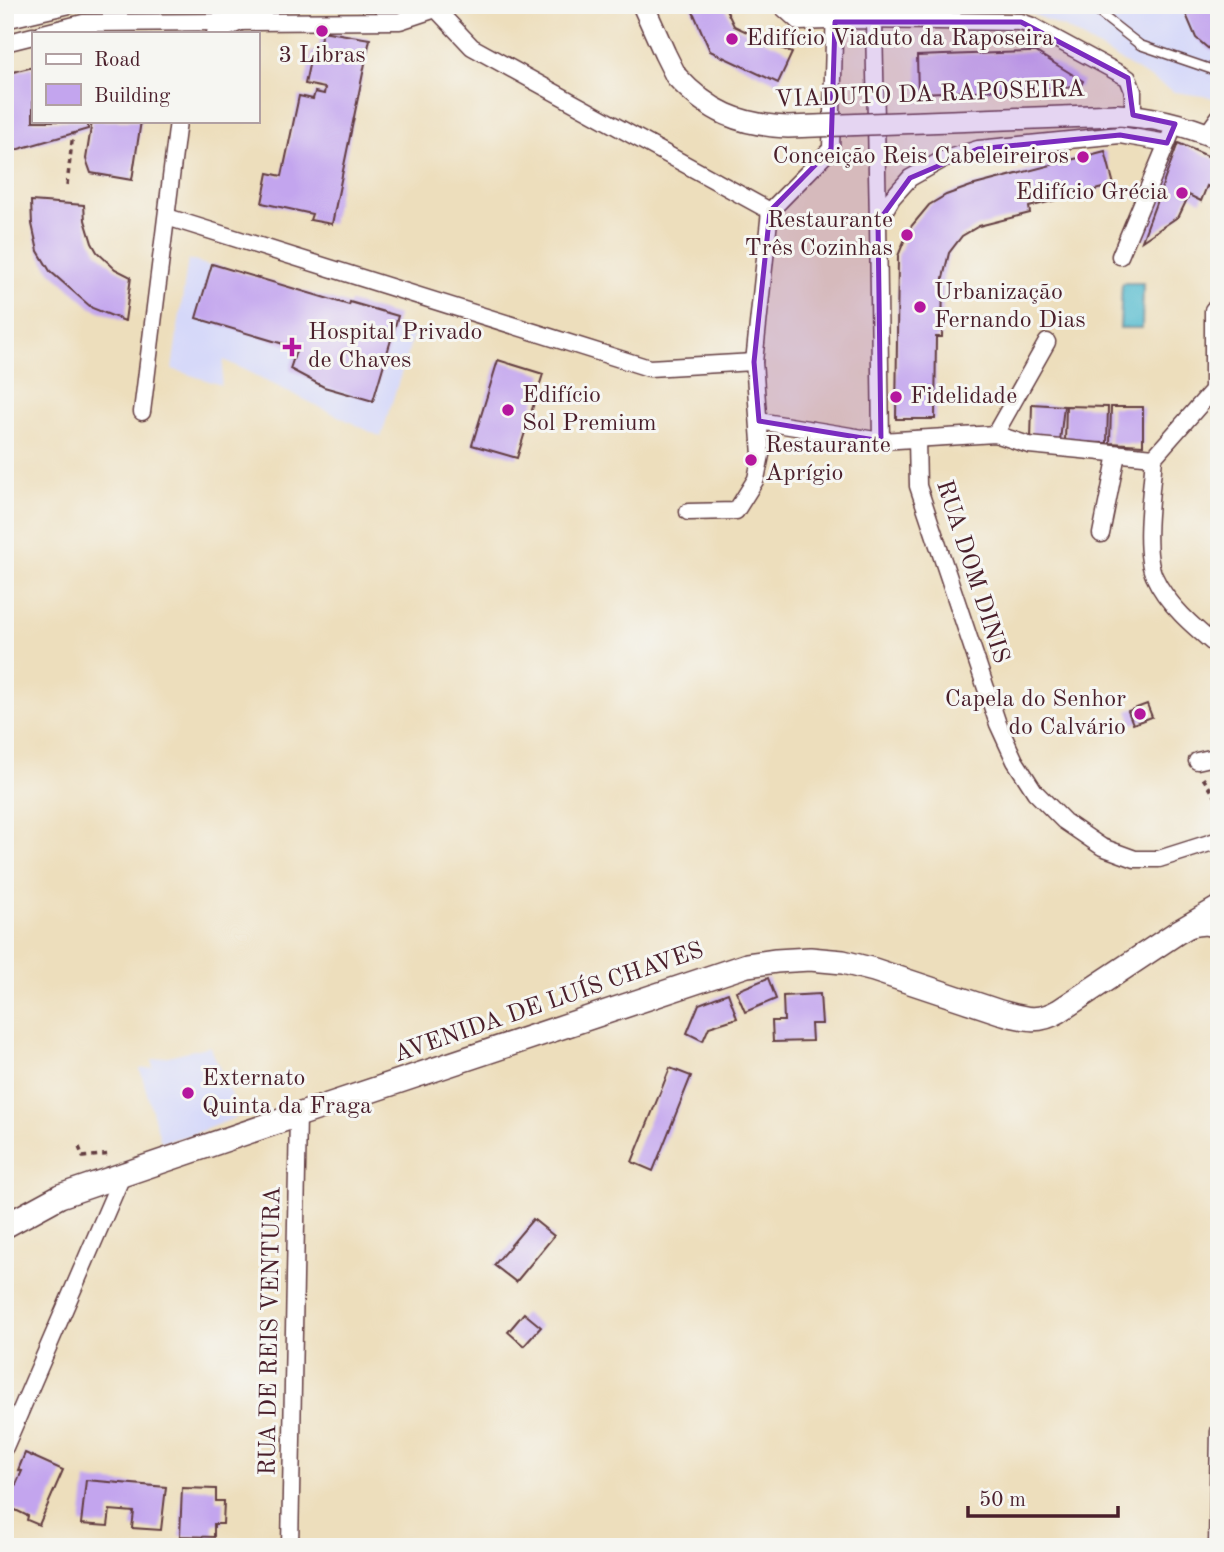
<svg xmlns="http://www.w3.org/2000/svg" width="1224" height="1552" font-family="'Old Standard TT',serif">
  <rect width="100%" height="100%" fill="#f6f6f2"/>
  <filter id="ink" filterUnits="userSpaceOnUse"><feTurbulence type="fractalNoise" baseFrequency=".0143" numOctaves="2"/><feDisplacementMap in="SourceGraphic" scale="14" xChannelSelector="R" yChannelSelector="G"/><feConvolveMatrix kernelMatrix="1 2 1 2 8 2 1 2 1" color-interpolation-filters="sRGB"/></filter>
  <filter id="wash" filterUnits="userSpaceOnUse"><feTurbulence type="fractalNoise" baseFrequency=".00686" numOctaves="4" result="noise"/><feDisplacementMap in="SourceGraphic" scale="28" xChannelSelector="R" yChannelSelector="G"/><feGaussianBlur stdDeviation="1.57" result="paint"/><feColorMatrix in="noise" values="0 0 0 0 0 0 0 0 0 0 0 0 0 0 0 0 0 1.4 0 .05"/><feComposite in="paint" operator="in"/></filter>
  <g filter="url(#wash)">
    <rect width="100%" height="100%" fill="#eddebc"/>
    <!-- built -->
    <g fill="#d5d8f9">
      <path d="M874,5h345v96l-9,-4 -36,-5 -107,-63 -47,-20 -141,4z"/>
      <path d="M188,259l226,74 -33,104 -157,-77 -3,25 -49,-16z"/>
      <path d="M210,1046l30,70 -49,19 -30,7 -21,-73 13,-1 -1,-8z"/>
    </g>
    <!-- water -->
    <path fill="#4fb9cd" stroke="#4c6c7c" stroke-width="2" d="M1122,283h21l-1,45h-22z"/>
    <g id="blocks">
      <!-- building -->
      <g fill="#c3a5ee">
        <path d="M690,5h34l10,21 58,27 -14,30 -68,-32z"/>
        <path d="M1182,5h37v45h-9l-14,-12z"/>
        <path d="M322,31l48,8 -38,185 -22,-4 2,-6 -50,-11 6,-30 14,3 17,-80 14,3 2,-7 9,2 1,-6 -20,-4 7,-33 6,1z"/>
        <path d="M1028,52h8l47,29 -3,6 -162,6 -1,-37z"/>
        <path d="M33,67v54h55v8l-83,24v-79z"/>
        <path d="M92,121h49l-9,59 -41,-7 -5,-14z"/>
        <path d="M1178,143l41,18v31l-12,-6 -6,15 -12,-6 -10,21 -37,25z"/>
        <path d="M1105,151l9,34 -85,22 1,6 -51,13 -17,10 -13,17 -6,25 -1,59h-6l-1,82h-39l2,-163 11,-27 20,-24 17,-10 25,-9z"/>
        <path d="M31,201l53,4 1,15 7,23 5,9 18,17 16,8 -6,44 -33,-13 -42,-37 -12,-20 -6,-27z"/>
        <path d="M212,264l137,41 1,-3 48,14 -25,85 -49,-14 -34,-18 7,-21 -101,-30z"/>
        <path d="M498,360l45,14 -26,84 -45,-13z"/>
        <path d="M1032,404l32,2 -4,35 -29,-1z"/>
        <path d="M1066,406l42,1 -1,36 -42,-1z"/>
        <path d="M1111,407h32v38l-33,-2z"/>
        <path d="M1147,704l5,13 -19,7 -5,-13z"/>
        <path d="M768,978l8,21 -31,13 -9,-21z"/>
        <path d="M728,993l9,25 -28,9 -6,14 -16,-8 12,-29z"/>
        <path d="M820,994l2,30h-11l1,17 -39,1 -1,-21h12l-1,-25z"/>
        <path d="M670,1068l21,8 -38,95 -21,-9z"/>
        <path d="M533,1219l21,17 -38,46 -22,-17z"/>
        <path d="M524,1313l17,14 -17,19 -16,-14z"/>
        <path d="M25,1453l38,17 -24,55 -12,-5 1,-4 -23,-11v-7l6,-13 4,2 7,-16 -4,-1z"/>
        <path d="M86,1480l80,7 -5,43 -29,-2 2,-16 -24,-2 -2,16 -27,-2z"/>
        <path d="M182,1488l34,1v12h8l-1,23h-9v13l-34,-1z"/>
      </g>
    </g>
  </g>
  <g filter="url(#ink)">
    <use href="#blocks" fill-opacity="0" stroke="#623c41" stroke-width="2"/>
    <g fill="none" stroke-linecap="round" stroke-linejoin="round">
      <!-- service casing -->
      <g stroke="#623c41" stroke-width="11">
        <g id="service">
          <path d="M1089,5l51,40 79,27"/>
          <path d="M1204,131l15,-21"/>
        </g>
      </g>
      <!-- minor casing -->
      <g stroke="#623c41" stroke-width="19">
        <g id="minor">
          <path d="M424,5l12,4 36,38 298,164"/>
          <path d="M780,5l19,17 55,-2 167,2 11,4 96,52 5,13v25"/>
          <path d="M5,20l65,-15"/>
          <path d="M874,21l4,201"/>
          <path d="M43,33l40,-10 317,-2 36,-12 2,-2"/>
          <path d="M215,33l26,-11v-17"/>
          <path d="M5,43l28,-7"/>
          <path d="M167,217l482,151 105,-6"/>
          <path d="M1120,256l50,-120"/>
          <path d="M142,412l36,-291"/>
          <path d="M759,421l122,20 114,-7 34,11 125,12"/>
          <path d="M995,434l52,-92"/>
          <path d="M917,439l1,47 80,238 17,37 20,31 29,29 38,26 33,12h24l60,-19"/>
          <path d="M881,441l-3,-219 14,-24 18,-20 32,-18 36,-11 142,-14 47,8"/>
          <path d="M1154,457c-2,30 -12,92 0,119 13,29 41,52 65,72"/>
          <path d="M1154,457l59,-67v-80"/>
          <path d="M688,512l48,-1 20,-32 5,-24 -7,-93 16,-151 61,-62 4,-144"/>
          <path d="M1101,534l16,-80"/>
          <path d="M1197,761l22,-5"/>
          <path d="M1190,929c11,-3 20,-4 29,3"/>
          <path d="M5,1447l117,-271"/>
          <path d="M290,1547l8,-432"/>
          <path d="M1217,1547l2,-116"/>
        </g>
      </g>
      <!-- tertiary casing -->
      <g stroke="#623c41" stroke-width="24">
        <g id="tertiary">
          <path d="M643,5l22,49 11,22"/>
          <path d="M1117,115c36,1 69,10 102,24"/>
        </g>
      </g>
      <!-- secondary casing -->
      <g stroke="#623c41" stroke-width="26">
        <path id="secondary" d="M5,1226l55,-30 238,-81 449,-150 29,-4 34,-2 33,3 31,8 126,42c23,6 37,12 59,-1l119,-79 41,-24"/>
      </g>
      <!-- path -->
      <g stroke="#623c41" stroke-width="3.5" stroke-dasharray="5 5" stroke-linecap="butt">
        <path d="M67,185l6,-52"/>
        <path d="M1203,778l16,24"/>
        <path d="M79,1147l4,10 29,-3"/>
        <path d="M5,1174l5,-12"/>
      </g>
      <!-- service -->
      <use href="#service" stroke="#fff" stroke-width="8"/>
      <!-- minor -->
      <use href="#minor" stroke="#fff" stroke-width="16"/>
      <!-- tertiary -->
      <use href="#tertiary" stroke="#fff" stroke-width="21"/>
      <!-- secondary -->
      <use href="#secondary" stroke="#fff" stroke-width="23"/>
      <!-- tertiary-bridge casing -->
      <g stroke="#623c41" stroke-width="24" stroke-linecap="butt">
        <path id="tertiary-bridge" d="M676,76c33,36 63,49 112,51l329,-12"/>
      </g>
      <!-- tertiary-bridge -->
      <use href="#tertiary-bridge" stroke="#fff" stroke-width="21"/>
    </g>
  </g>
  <!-- marked area -->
  <path fill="#7b2cbf" fill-opacity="0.2" stroke="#7b2cbf" stroke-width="5" stroke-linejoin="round" d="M835,22h186l107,56 5,37 42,9 -8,19 -47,-8 -142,14 -68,29 -32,44 3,219 -122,-20 -5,-59 16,-151 61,-62z"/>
  <!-- markers -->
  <g fill="#b5179e" stroke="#f6f6f2" stroke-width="2.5">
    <circle cx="322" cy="31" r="7"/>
    <circle cx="732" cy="39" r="7"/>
    <circle cx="1083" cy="157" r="7"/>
    <circle cx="1182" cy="193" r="7"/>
    <circle cx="907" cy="235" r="7"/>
    <circle cx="920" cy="307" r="7"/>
    <path d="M288.5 336.5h7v7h7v7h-7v7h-7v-7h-7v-7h7z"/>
    <circle cx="896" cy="397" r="7"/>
    <circle cx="508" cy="410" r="7"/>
    <circle cx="751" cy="460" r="7"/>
    <circle cx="1140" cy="714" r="7"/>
    <circle cx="188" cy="1093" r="7"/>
  </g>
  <g text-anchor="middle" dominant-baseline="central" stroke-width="6" stroke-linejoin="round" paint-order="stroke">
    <!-- poi labels -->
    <g font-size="24" fill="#4a1f2b" stroke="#f6f6f2" text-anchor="start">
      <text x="746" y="39">Edifício Viaduto da Raposeira</text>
      <text x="322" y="56" text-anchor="middle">3 Libras</text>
      <text x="1069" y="157" text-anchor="end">Conceição Reis Cabeleireiros</text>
      <text x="1168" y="193" text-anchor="end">Edifício Grécia</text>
      <text x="893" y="221" text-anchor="end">Restaurante<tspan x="893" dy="28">Três Cozinhas</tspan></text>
      <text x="934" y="293">Urbanização<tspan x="934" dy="28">Fernando Dias</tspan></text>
      <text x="308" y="333">Hospital Privado<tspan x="308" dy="28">de Chaves</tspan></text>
      <text x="522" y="396">Edifício<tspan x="522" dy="28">Sol Premium</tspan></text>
      <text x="910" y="397">Fidelidade</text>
      <text x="765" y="446">Restaurante<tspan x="765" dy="28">Aprígio</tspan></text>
      <text x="1126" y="700" text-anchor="end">Capela do Senhor<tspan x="1126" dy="28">do Calvário</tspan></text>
      <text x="202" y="1079">Externato<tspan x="202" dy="28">Quinta da Fraga</tspan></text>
    </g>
    <!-- street labels -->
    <g font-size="24" fill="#4a1f2b" stroke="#f6f6f2">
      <text transform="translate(930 95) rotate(-2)">VIADUTO DA RAPOSEIRA</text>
      <text transform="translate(972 572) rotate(72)">RUA DOM DINIS</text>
      <text transform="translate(549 1003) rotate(-19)">AVENIDA DE LUÍS CHAVES</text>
      <text transform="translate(271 1331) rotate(-89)">RUA DE REIS VENTURA</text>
    </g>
  </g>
  <!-- margin -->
  <rect width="1224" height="1552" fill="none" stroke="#f6f6f2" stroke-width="28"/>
  <!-- legend -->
  <rect x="32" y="32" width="228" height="91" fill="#f6f6f2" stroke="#b1a0a2" stroke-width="2"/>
  <rect x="46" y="54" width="35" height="10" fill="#ffffff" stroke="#b1a0a2" stroke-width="2"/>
  <text x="94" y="66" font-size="21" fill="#4a1f2b">Road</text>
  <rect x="46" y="84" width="35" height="21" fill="#c3a5ee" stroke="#b1a0a2" stroke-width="2"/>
  <text x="94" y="102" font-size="21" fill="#4a1f2b">Building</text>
  <!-- scale -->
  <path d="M968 1506v10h150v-10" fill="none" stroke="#4a1f2b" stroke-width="3.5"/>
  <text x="979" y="1506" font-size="21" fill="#4a1f2b" stroke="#f6f6f2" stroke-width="5" paint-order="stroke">50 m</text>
</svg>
